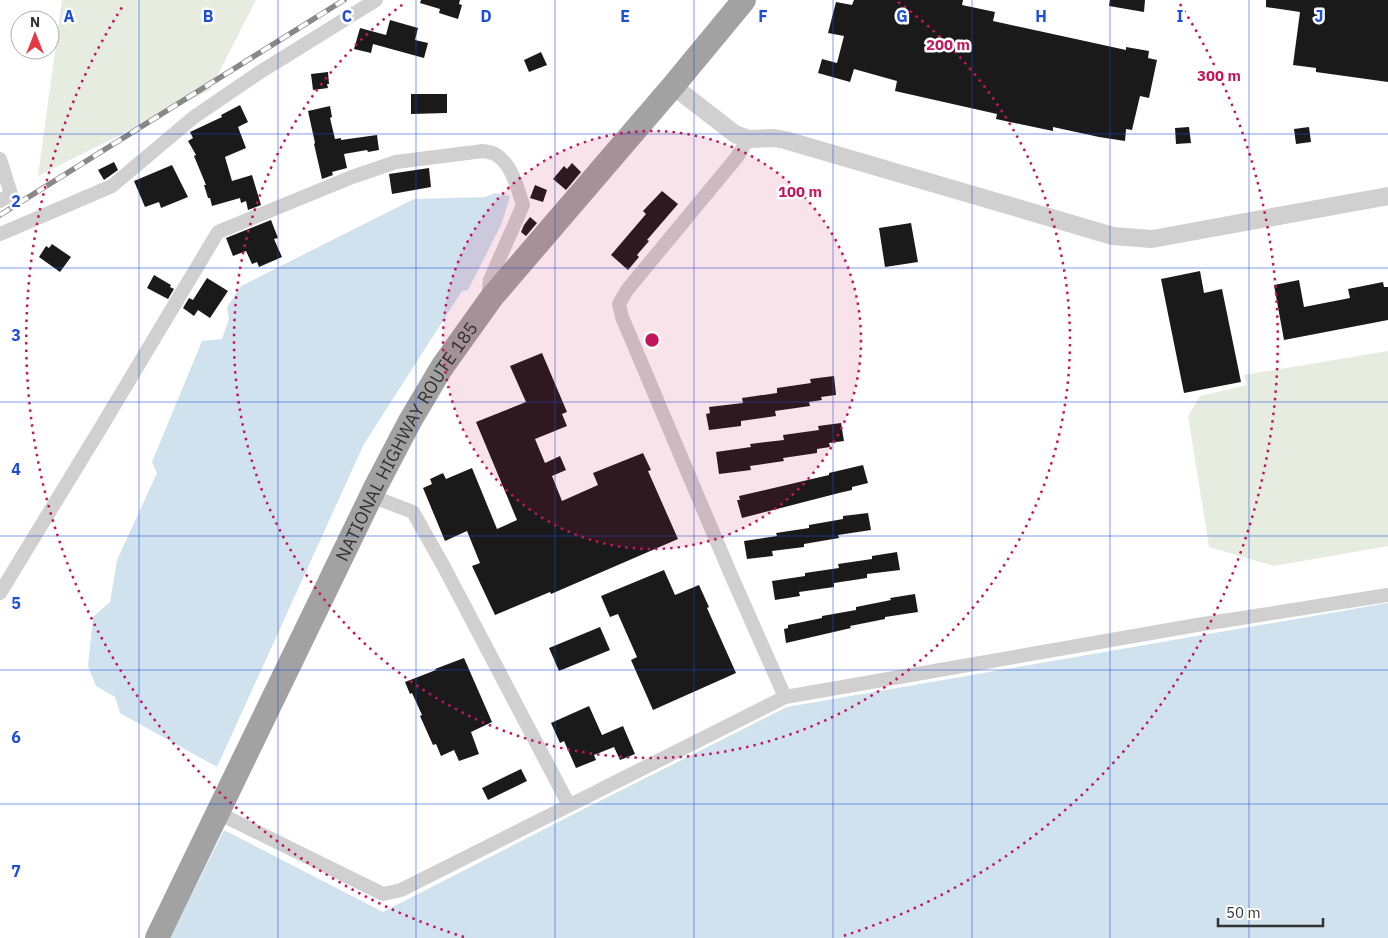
<svg xmlns="http://www.w3.org/2000/svg" width="1388" height="938" font-family="'IBM Plex Sans',sans-serif">
  <rect width="100%" height="100%" fill="#fff"/>
  <!-- green -->
  <g fill="#e6ecdf">
    <path d="M62,0h194l-46,90 -172,86z"/>
    <path d="M1388,351v195l-114,20 -65,-19 -21,-131 12,-20 47,-11 -3,-10z"/>
  </g>
  <!-- water -->
  <g fill="#cfe2ee">
    <path d="M495,193l15,3 -8,27 -34,67 -6,1 -98,153 -147,323 -97,-54 -5,-16 -19,-11 -8,-20 5,-49 17,-15 7,-42 40,-87 -5,-11 50,-121 20,-2 7,-20 -2,-12 14,-21 173,-87 71,-2z"/>
    <path d="M1388,603v335h-1218l54,-108 159,82 191,-98 213,-107z"/>
  </g>
  <!-- building -->
  <g fill="#1a1a1a">
    <path d="M421,0h39l-1,4 3,1 -4,14 -19,-6 1,-4 -20,-6z"/>
    <path d="M854,0h109l-1,5 33,7 -2,9 133,29v-3l23,4 -1,7 9,2 -8,38 -9,-2 -8,34 -6,-1 -1,12 -26,-4 -46,-10v4l-57,-12 1,-5 -102,-23 2,-10 -43,-12 -4,13 -32,-9 4,-14 15,4 7,-27 -16,-3 8,-31 16,3z"/>
    <path d="M1110,0h35l-1,12 -35,-6z"/>
    <path d="M1266,0h122v82l-72,-10v-4l-23,-3 7,-53 -34,-5z"/>
    <path d="M390,20l28,8 -3,12 13,3 -4,15 -51,-14 -2,9 -17,-4 6,-21 26,7z"/>
    <path d="M541,52l6,13 -18,7 -5,-12z"/>
    <path d="M328,72l1,12h-2l1,4 -15,2 -2,-16z"/>
    <path d="M411,94h36v19l-36,1z"/>
    <path d="M240,105l8,17 -10,5 8,21 -21,9 7,24 20,-6 9,30 -13,5 -2,-9 -5,2 -1,-5 -28,8 -2,-8h-2l-4,-13h2l-12,-29 2,-1 -8,-14 5,-3 -3,-6 32,-15 -1,-2z"/>
    <path d="M330,106l2,11 -2,1 5,21 6,-1v2l36,-5 2,15 -11,2 -1,-2 -23,4 3,14 -15,4 1,3 -11,4 -8,-35 1,-1 -7,-32z"/>
    <path d="M1189,127l2,16 -15,1 -1,-16z"/>
    <path d="M1309,127l2,15 -15,2 -2,-15z"/>
    <path d="M114,162l4,8 -14,10 -6,-10z"/>
    <path d="M572,163l9,9 -15,18 -13,-11 11,-13 3,3z"/>
    <path d="M172,165l16,32 -27,11 -2,-6 -14,5 -11,-26z"/>
    <path d="M429,168l2,19 -39,7 -3,-20z"/>
    <path d="M535,185l12,5 -4,12 -13,-4z"/>
    <path d="M662,191l16,13 -31,36 2,1 -12,14 2,2 -11,13 -17,-15 35,-41 -3,-3z"/>
    <path d="M530,217l7,6 -11,13 -5,-4 3,-7z"/>
    <path d="M271,220l7,18 -4,1 8,18 -23,10 -2,-5 -5,2 -6,-13 -13,5 -7,-18z"/>
    <path d="M911,223l7,39 -33,5 -6,-39z"/>
    <path d="M52,244l19,13 -11,15 -21,-15 7,-11 3,2z"/>
    <path d="M1200,271l4,22 18,-4 19,93 -57,11 -23,-114z"/>
    <path d="M154,275l17,10 -1,2 4,2 -6,10 -21,-11z"/>
    <path d="M207,278l21,13 -18,27 -12,-8 -4,6 -11,-8 6,-10 4,2z"/>
    <path d="M1299,280l5,27 46,-9 -2,-9 35,-7 1,5h4v33l-104,20 -10,-55z"/>
    <path d="M542,353l25,59 -5,2 5,12 -32,13 10,24 15,-7 6,14 -14,6 10,25 36,-16 -5,-12 50,-20 8,17 -3,1 30,68 -127,55 -1,-2 -55,23 -23,-49 8,-3 -13,-32 -22,10 -22,-53 9,-4 -2,-5 13,-6 3,6 26,-11 25,61 20,-9 -41,-98 50,-20 -16,-36z"/>
    <path d="M834,376l2,19 -15,2 1,3 -13,2 1,4 -35,5 1,5 -35,5v5l-32,4 -3,-16 4,-1 -1,-6 34,-4 -1,-5 35,-5v-5l34,-5 -1,-4z"/>
    <path d="M841,423l3,18 -15,2 1,4 -13,2v4l-34,5 1,3 -34,5 1,4 -32,4 -3,-22 35,-5 -1,-3 34,-4 -1,-5 36,-5 -1,-4z"/>
    <path d="M863,465l5,18 -16,4v3l-13,3 -97,25 -5,-18h3l-1,-4 90,-21v-2z"/>
    <path d="M868,513l3,17 -33,5 1,3 -35,6v3l-32,4 1,5 -26,3 -3,-18 33,-5 -1,-3 33,-5v-3l34,-6v-3z"/>
    <path d="M897,552l3,18 -33,4v4l-33,5v4l-35,5 1,4 -25,4 -3,-19 33,-5v-3l34,-5 -1,-4 34,-5v-3z"/>
    <path d="M664,570l11,25 24,-10 10,22 -2,1 29,65 -83,37 -22,-50 6,-3 -19,-43 -8,3 -9,-21z"/>
    <path d="M915,594l3,18 -33,5v2l-35,7 1,2 -65,15 -2,-14 4,-1v-3l34,-7v-2l34,-6v-3l35,-7 -1,-2z"/>
    <path d="M600,627l10,23 -51,21 -10,-23z"/>
    <path d="M464,658l28,64 -21,10 8,22 -20,7 -5,-11 -13,6 -5,-12 -3,1 -13,-29 2,-1 -10,-22 -2,1 -5,-12 31,-12 -1,-1z"/>
    <path d="M589,706l13,29 21,-9 12,28 -15,6 -6,-13 -20,8 2,5 -20,8 -12,-27 -4,2 -9,-20z"/>
    <path d="M521,769l6,12 -39,19 -6,-12z"/>
  </g>
  <g fill="none" stroke-linecap="round" stroke-linejoin="round">
    <!-- minor -->
    <g stroke="#d0d0d0" stroke-width="14">
      <path d="M748,139l-11,18 -110,133 -8,14 3,13 109,258 54,122"/>
      <path d="M0,159l11,35 -11,7"/>
      <path d="M0,234l112,-48 82,-69 63,-43 119,-74"/>
      <path d="M371,496l42,16 31,55 125,238"/>
      <path d="M0,593l100,-164 118,-197 134,-55 44,-15 87,-11c4,1 8,1 12,3 17,10 22,33 28,51l-33,75 -1,10 3,7"/>
      <path d="M218,813l165,81 18,-4 384,-193 412,-72 191,-30"/>
    </g>
    <!-- tertiary -->
    <path stroke="#d0d0d0" stroke-width="18" d="M673,86l62,48 13,5 26,-1 11,2 328,96 39,3 236,-43"/>
    <!-- trunk -->
    <path stroke="#a2a2a2" stroke-width="24" id="s1" d="M157,938l219,-452 34,-65 32,-54 50,-70 181,-211 71,-86"/>
    <!-- rail casing -->
    <g stroke="#888" stroke-width="5.5">
      <path id="rail" d="M0,215l344,-215"/>
    </g>
    <!-- rail -->
    <use href="#rail" stroke="#fff" stroke-width="4" stroke-dasharray="11" stroke-linecap="butt"/>
  </g>
  <!-- grid -->
  <path fill="none" stroke="#1d4ed8" stroke-width="1" stroke-opacity="0.55" d="M139,0v938M278,0v938M416,0v938M555,0v938M694,0v938M833,0v938M972,0v938M1110,0v938M1249,0v938M0,134h1388M0,268h1388M0,402h1388M0,536h1388M0,670h1388M0,804h1388"/>
  <!-- distance rings -->
  <circle cx="652" cy="340" r="209" fill="#c2185b" fill-opacity=".12"/>
  <g fill="none" stroke="#c2185b" stroke-width="2.5" stroke-dasharray="2.5 5">
    <circle cx="652" cy="340" r="209"/>
    <path d="M898 2A418 418 0 1 1 406 2"/>
    <path d="M464 937A626 626 0 0 1 124 4M1180 4A626 626 0 0 1 840 937"/>
  </g>
  <g text-anchor="middle" dominant-baseline="central" stroke-width="5" stroke-linejoin="round" paint-order="stroke">
    <!-- street labels -->
    <g font-size="18" fill="#333" stroke="#fff">
      <text stroke="none"><textPath href="#s1" startOffset="556">NATIONAL HIGHWAY ROUTE 185</textPath></text>
    </g>
  </g>
  <g font-size="16" text-anchor="middle" font-weight="bold" fill="#1d4ed8" stroke="#fff" stroke-width="5" stroke-linejoin="round" paint-order="stroke">
    <text x="69" y="22">A</text>
    <text x="208" y="22">B</text>
    <text x="347" y="22">C</text>
    <text x="486" y="22">D</text>
    <text x="625" y="22">E</text>
    <text x="763" y="22">F</text>
    <text x="902" y="22">G</text>
    <text x="1041" y="22">H</text>
    <text x="1180" y="22">I</text>
    <text x="1319" y="22">J</text>
    <text x="16" y="207">2</text>
    <text x="16" y="341">3</text>
    <text x="16" y="475">4</text>
    <text x="16" y="609">5</text>
    <text x="16" y="743">6</text>
    <text x="16" y="877">7</text>
  </g>
  <circle cx="652" cy="340" r="8" fill="#c2185b" stroke="#fff" stroke-width="2.5"/>
  <g font-size="15" text-anchor="middle" font-weight="bold" fill="#c2185b" stroke="#fff" stroke-width="5" stroke-linejoin="round" paint-order="stroke">
    <text x="948" y="50">200 m</text>
    <text x="1219" y="81">300 m</text>
    <text x="800" y="197">100 m</text>
  </g>
  <!-- north arrow -->
  <g transform="translate(35 35)"><circle r="24" fill="#ffffff" stroke="#adadad"/>
  <path d="M0-4L9 19L0 12L-9 19Z" fill="#e63946"/>
  <text y="-8" font-size="14" font-weight="bold" text-anchor="middle" fill="#333333">N</text>
  </g>
  <!-- scale -->
  <path d="M1218 918v8h105v-8" fill="none" stroke="#333333" stroke-width="2.5"/>
  <text x="1226" y="918" font-size="15" fill="#333333" stroke="#ffffff" stroke-width="4" paint-order="stroke">50 m</text>
</svg>
